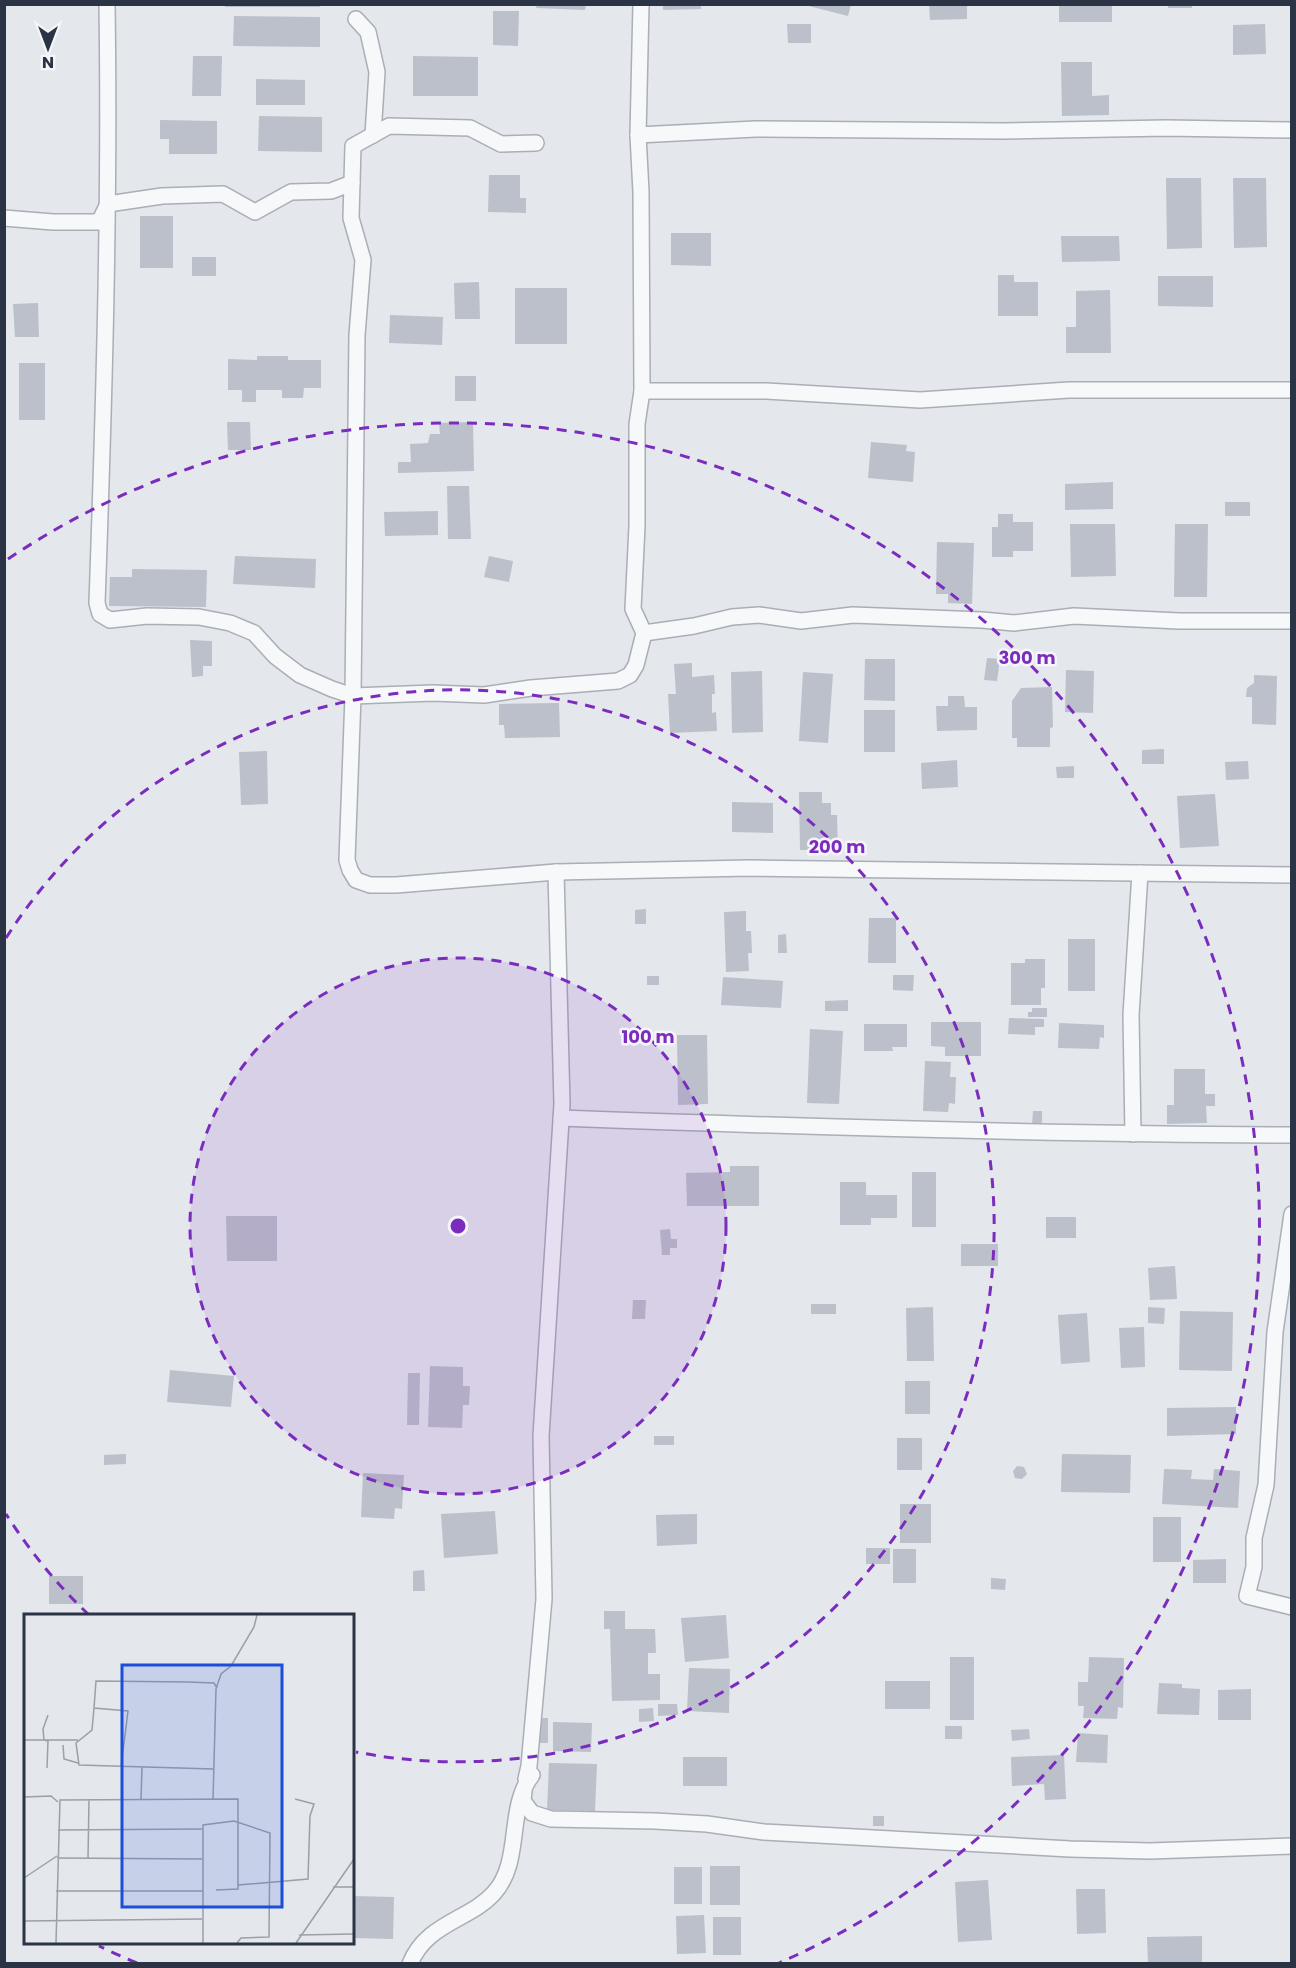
<svg xmlns="http://www.w3.org/2000/svg" width="1296" height="1968" font-family="Poppins,sans-serif">
  <rect width="100%" height="100%" fill="#e4e7ec"/>
  <!-- building -->
  <g fill="#bbc0ca">
    <rect x="225" y="4" width="95" height="3"/>
    <path d="M537,4h49l-1,6 -49,-2z"/>
    <path d="M663,4h38v5l-38,1z"/>
    <path d="M801,4h50l-3,12z"/>
    <path d="M929,4h38v15l-37,1z"/>
    <rect x="1059" y="4" width="53" height="18"/>
    <rect x="1168" y="4" width="24" height="4"/>
    <path d="M493,11h26l-1,35 -25,-1z"/>
    <path d="M234,16l86,1v30l-87,-1z"/>
    <path d="M787,24h24v19h-23z"/>
    <path d="M1265,24l1,30 -33,1v-30z"/>
    <path d="M193,56h29l-1,40h-29z"/>
    <path d="M413,56l65,1v39h-65z"/>
    <path d="M1061,62h31v34l17,-1v20l-47,1z"/>
    <path d="M256,79l49,1v25h-49z"/>
    <path d="M259,116l63,1v35l-64,-1z"/>
    <path d="M160,120l57,1v33h-48v-15h-9z"/>
    <path d="M489,175h31v23h6v15l-38,-1z"/>
    <path d="M1166,178h35l1,70 -35,1z"/>
    <path d="M1233,178h33l1,69 -33,1z"/>
    <rect x="140" y="216" width="33" height="52"/>
    <path d="M671,233h40v33l-40,-1z"/>
    <path d="M1061,236h58l1,25 -58,1z"/>
    <rect x="192" y="257" width="24" height="19"/>
    <path d="M998,275h16v7h24v34h-40z"/>
    <path d="M1158,276h55v31l-55,-1z"/>
    <path d="M479,282l1,37h-25l-1,-36z"/>
    <rect x="515" y="288" width="52" height="56"/>
    <path d="M1110,290l1,63h-45v-26h10v-36z"/>
    <path d="M38,303l1,34h-24l-2,-33z"/>
    <path d="M390,315l53,2 -1,28 -53,-2z"/>
    <path d="M257,356h31v4h33v28h-17l-1,10h-21v-8h-26v12h-14v-12h-14v-31l29,1z"/>
    <rect x="19" y="363" width="26" height="57"/>
    <rect x="455" y="376" width="21" height="25"/>
    <path d="M227,422h23l1,28h-23z"/>
    <path d="M473,422l1,49 -76,2v-11h13l-1,-18 18,-1 2,-9h10l-1,-11z"/>
    <path d="M871,442l36,3 -1,6 9,1 -2,30 -45,-4z"/>
    <path d="M1113,482v27l-48,1v-26z"/>
    <path d="M447,486h22l2,53h-23z"/>
    <rect x="1225" y="502" width="25" height="14"/>
    <path d="M438,511v24l-53,1 -1,-24z"/>
    <path d="M998,514h15v8h20v29h-20v6h-21v-30h6z"/>
    <path d="M1070,524h45l1,52 -45,1z"/>
    <path d="M1175,524h33l-1,73h-33z"/>
    <path d="M937,542l37,1 -2,61 -24,-1v-9h-12z"/>
    <path d="M235,556l81,3 -1,29 -82,-4z"/>
    <path d="M489,556l24,5 -4,21 -25,-5z"/>
    <path d="M132,569l75,1 -1,37 -97,-1 1,-29h22z"/>
    <path d="M190,640l22,1v25h-9v10l-11,1z"/>
    <path d="M987,658l13,1 -3,22 -13,-1z"/>
    <path d="M865,659h30v42l-31,-1z"/>
    <path d="M692,663v14l22,-2 1,19h-3v19l4,-1 1,19 -47,2 -2,-39h8l-2,-30z"/>
    <path d="M1066,670l28,1 -1,42 -28,-1z"/>
    <path d="M762,671l1,61 -31,1 -1,-61z"/>
    <path d="M803,672l30,2 -5,69 -29,-2z"/>
    <path d="M1254,675l23,1 -1,49 -24,-1v-27h-6l1,-9 7,-5z"/>
    <path d="M1052,687l1,40 -3,1v19h-33v-9h-5v-37l9,-13z"/>
    <path d="M948,696h16l1,11h12v23l-40,1 -1,-25h12z"/>
    <path d="M559,703l1,34 -55,1 -1,-13h-5v-21z"/>
    <rect x="864" y="710" width="31" height="42"/>
    <path d="M1164,749v15h-22v-14z"/>
    <path d="M267,751l1,53 -27,1 -2,-53z"/>
    <path d="M957,760l1,27 -36,2 -1,-26z"/>
    <path d="M1248,761l1,18 -23,1 -1,-18z"/>
    <path d="M1074,766v12h-17l-1,-11z"/>
    <path d="M799,792h23v11h9v12h6l1,35h-38z"/>
    <path d="M1215,794l4,52 -39,2 -3,-52z"/>
    <path d="M732,802l41,1v30l-41,-1z"/>
    <path d="M646,909v15h-11v-14z"/>
    <path d="M746,911v20h5l1,22h-4l1,18 -23,1 -2,-60z"/>
    <path d="M869,918h27v45h-28z"/>
    <path d="M786,934l1,19h-9v-18z"/>
    <rect x="1068" y="939" width="27" height="52"/>
    <path d="M1025,959h20v29h-4v17h-30v-42h14z"/>
    <path d="M893,975h21l-1,16 -20,-1z"/>
    <rect x="647" y="976" width="12" height="9"/>
    <path d="M723,977l60,4 -2,27 -60,-3z"/>
    <path d="M848,1000v11h-23v-10z"/>
    <path d="M1032,1008h15v9h-19v-5h4z"/>
    <path d="M1009,1018l35,1v8h-9v8l-27,-1z"/>
    <path d="M931,1022h50v34h-36v-9l-14,-1z"/>
    <path d="M1059,1023l45,2v13l-4,-1 -1,12 -41,-1z"/>
    <path d="M864,1024h43v23h-15l1,4h-29z"/>
    <path d="M810,1029l33,2 -4,73 -32,-1z"/>
    <path d="M677,1035h30l1,69 -30,1z"/>
    <path d="M925,1061l26,1 -1,15h6l-1,27 -6,-1 -1,9 -25,-1z"/>
    <path d="M1174,1069h31v25h10v12h-9l1,17 -40,1v-19h7z"/>
    <path d="M1033,1111h9v14h-10z"/>
    <path d="M730,1166h29v40h-72l-1,-33 44,-1z"/>
    <rect x="912" y="1172" width="24" height="55"/>
    <path d="M840,1182h26v13h31v23h-26v7h-31z"/>
    <path d="M226,1216h51v45h-50z"/>
    <rect x="1046" y="1217" width="30" height="21"/>
    <path d="M670,1229l1,10h6v9h-7v7h-8l-2,-25z"/>
    <rect x="961" y="1244" width="37" height="22"/>
    <path d="M1175,1266l2,33 -27,1 -2,-32z"/>
    <path d="M633,1300h13l-1,19h-13z"/>
    <rect x="811" y="1304" width="25" height="10"/>
    <path d="M933,1307l1,54h-27l-1,-53z"/>
    <path d="M1148,1307l17,1 -1,16 -16,-1z"/>
    <path d="M1180,1311l53,1 -1,59 -53,-1z"/>
    <path d="M1087,1313l3,49 -29,2 -3,-49z"/>
    <path d="M1144,1327l1,40 -24,1 -2,-40z"/>
    <path d="M430,1366l33,1v19h7l-1,19h-6l-1,23 -34,-1z"/>
    <path d="M170,1370l64,6 -3,31 -64,-5z"/>
    <path d="M408,1373h12l-1,52h-12z"/>
    <rect x="905" y="1381" width="25" height="33"/>
    <path d="M1236,1407v27l-69,2v-28z"/>
    <rect x="654" y="1436" width="20" height="9"/>
    <rect x="897" y="1438" width="25" height="32"/>
    <path d="M126,1454v10l-22,1v-10z"/>
    <path d="M1062,1454l69,1 -1,38 -69,-1z"/>
    <path d="M1017,1466l7,1 3,7 -5,5 -7,-1 -2,-7z"/>
    <path d="M1164,1469l28,1 -1,9 22,1 1,-11 26,2 -2,37 -76,-4z"/>
    <path d="M363,1473l41,2 -2,34 -7,-1 -1,11 -33,-2z"/>
    <rect x="900" y="1504" width="31" height="39"/>
    <path d="M495,1511l3,43 -54,4 -3,-44z"/>
    <path d="M697,1514v30l-40,2 -1,-31z"/>
    <rect x="1153" y="1517" width="28" height="45"/>
    <rect x="866" y="1548" width="24" height="16"/>
    <rect x="893" y="1549" width="23" height="34"/>
    <path d="M1226,1559v24h-33v-23z"/>
    <path d="M424,1570l1,21h-12v-20z"/>
    <rect x="49" y="1576" width="34" height="28"/>
    <path d="M991,1578l15,1 -1,11 -14,-1z"/>
    <path d="M604,1611h21v18h30l1,24h-8v21h12v26l-48,1 -2,-72h-6z"/>
    <path d="M726,1615l3,43 -44,4 -4,-44z"/>
    <rect x="950" y="1657" width="24" height="63"/>
    <path d="M1089,1657l35,1 -1,50 -5,-1 -1,12 -34,-1 1,-12h-6v-24h10z"/>
    <path d="M689,1668l41,1 -1,44 -42,-2z"/>
    <rect x="885" y="1681" width="45" height="28"/>
    <path d="M1159,1683l23,1v4l18,1 -1,26 -42,-1z"/>
    <path d="M1251,1689v31h-33v-30z"/>
    <path d="M658,1704h19l1,11 -20,1z"/>
    <path d="M653,1708l1,13 -15,1v-13z"/>
    <path d="M539,1718h9v25h-8z"/>
    <path d="M553,1722l39,1 -1,29 -38,-1z"/>
    <rect x="945" y="1726" width="17" height="13"/>
    <path d="M1029,1729l1,10 -18,2 -1,-11z"/>
    <path d="M1078,1733l30,2 -1,28 -31,-1z"/>
    <path d="M1064,1755l2,44 -21,1 -1,-16 -32,2 -1,-29z"/>
    <rect x="683" y="1757" width="44" height="29"/>
    <path d="M549,1763l48,1 -2,47 -48,-1z"/>
    <rect x="873" y="1816" width="11" height="10"/>
    <rect x="710" y="1866" width="30" height="39"/>
    <rect x="674" y="1867" width="28" height="37"/>
    <path d="M988,1880l4,60 -34,2 -3,-60z"/>
    <path d="M1076,1889h29l1,44 -29,1z"/>
    <path d="M352,1896l42,1 -1,42 -41,-1z"/>
    <path d="M704,1915l2,38 -29,1 -1,-38z"/>
    <rect x="713" y="1917" width="28" height="38"/>
    <path d="M1202,1936v28h-54l-1,-27z"/>
  </g>
  <g fill="none" stroke-linecap="round" stroke-linejoin="round">
    <!-- minor casing -->
    <g stroke="#a9aeb7" stroke-width="18">
      <g id="minor">
        <path d="M107,4c3,200 -3,400 -10,599l3,11 10,6 37,-4 52,1 31,6 24,10 21,23 25,19 32,14 21,7 80,-3 51,2 47,-7 87,-7 12,-6 6,-10 8,-32 -11,-24 4,-83v-102l5,-33 -1,-199 -3,-57 3,-131"/>
        <path d="M356,19l12,13 9,40 -4,63"/>
        <path d="M638,135l117,-6 249,2 162,-3 126,2"/>
        <path d="M536,143l-35,1 -31,-16 -81,-2 -36,20 -2,72 12,42 -6,75 -4,361 -6,164 3,10 6,10 14,5h26l160,-13 194,-4 542,7"/>
        <path d="M4,218l49,4h46l9,-18 54,-8 61,-2 32,18 36,-20 40,-1 21,-8"/>
        <path d="M642,391h124l154,9 149,-10h223"/>
        <path d="M644,633l50,-7 38,-9 27,-2 42,6 52,-6 129,5 32,3 60,-7 105,5h113"/>
        <path d="M561,1118c244,9 487,16 731,17"/>
        <path d="M1133,1134l-2,-119 9,-142"/>
        <path d="M1292,1214l-17,118 -9,153 -12,53v29l-7,29 45,11"/>
        <path d="M524,1791l-1,10 9,12 19,6 104,2 52,3 57,8 306,17 80,2 142,-5"/>
        <path d="M410,1964c16,-41 60,-44 84,-71 29,-32 12,-85 38,-118l-6,4 3,-13 15,-167 -3,-163 21,-332 -6,-232"/>
      </g>
    </g>
    <!-- minor -->
    <use href="#minor" stroke="#f7f8fa" stroke-width="15"/>
  </g>
  <!-- distance rings -->
  <circle cx="458" cy="1226" r="268" fill="#7b2cbf" fill-opacity=".12"/>
  <g fill="none" stroke="#7b2cbf" stroke-width="3" stroke-dasharray="10 8">
    <circle cx="458" cy="1226" r="268"/>
    <path d="M89 1615A536 536 0 0 1 6 1514M6 938A536 536 0 1 1 356 1752"/>
    <path d="M137 1963A804 804 0 0 1 99 1946M8 559A804 804 0 1 1 779 1963"/>
  </g>
  <!-- overview -->
  <g transform="translate(24 1614)">
    <rect width="330" height="330" fill="#e4e7ec"/>
    <path fill="none" stroke="#9a9fa9" stroke-width="1.5" d="M70,94l-2,22 -16,13 3,22 134,4M0,126h20l-1,-11 5,-14M39,131l1,14 14,4M97,153l7,-56 -34,-3 2,-27 92,1 26,1 3,5M23,154l1,-27 -4,-1h34M0,183l27,-1 7,6M117,186l1,-33M189,186l3,-111 5,-15 10,-8 23,-39 3,-12M0,192v20M34,216l144,-1M33,244l145,1M64,245l1,-60M0,264l33,-22M214,271l70,-6 2,-63 4,-12 -19,-5M309,273h21M32,277h147M0,307l178,-2M275,321l55,-1M32,329l4,-143 178,-1v90l-22,1M179,329v-118l31,-4 36,12 -1,104 -28,1 -4,5M272,329l58,-84"/>
    <path fill="#1d4ed8" fill-opacity="0.15" stroke="#1d4ed8" stroke-width="3" d="M98,51h160v242h-160z"/>
    <rect width="330" height="330" fill="none" stroke="#2b3445" stroke-width="3"/>
  </g>
  <circle cx="458" cy="1226" r="9" fill="#7b2cbf" stroke="#f4f6f9" stroke-width="3"/>
  <g font-size="18" text-anchor="middle" font-weight="bold" fill="#7b2cbf" stroke="#f4f6f9" stroke-width="5" stroke-linejoin="round" paint-order="stroke">
    <text x="1027" y="664">300 m</text>
    <text x="837" y="853">200 m</text>
    <text x="648" y="1043">100 m</text>
  </g>
  <!-- border -->
  <rect width="1296" height="1968" fill="none" stroke="#2b3445" stroke-width="12"/>
  <!-- north arrow -->
  <g transform="translate(48 48) rotate(180)" stroke="#f4f6f9" stroke-width="4.5" paint-order="stroke">
  <path d="M0-4.5L10 22L0 15L-10 22Z" fill="#2b3445"/>
  <text y="-9" font-size="16" font-weight="bold" text-anchor="middle" fill="#2b3445">N</text>
  </g>
</svg>
